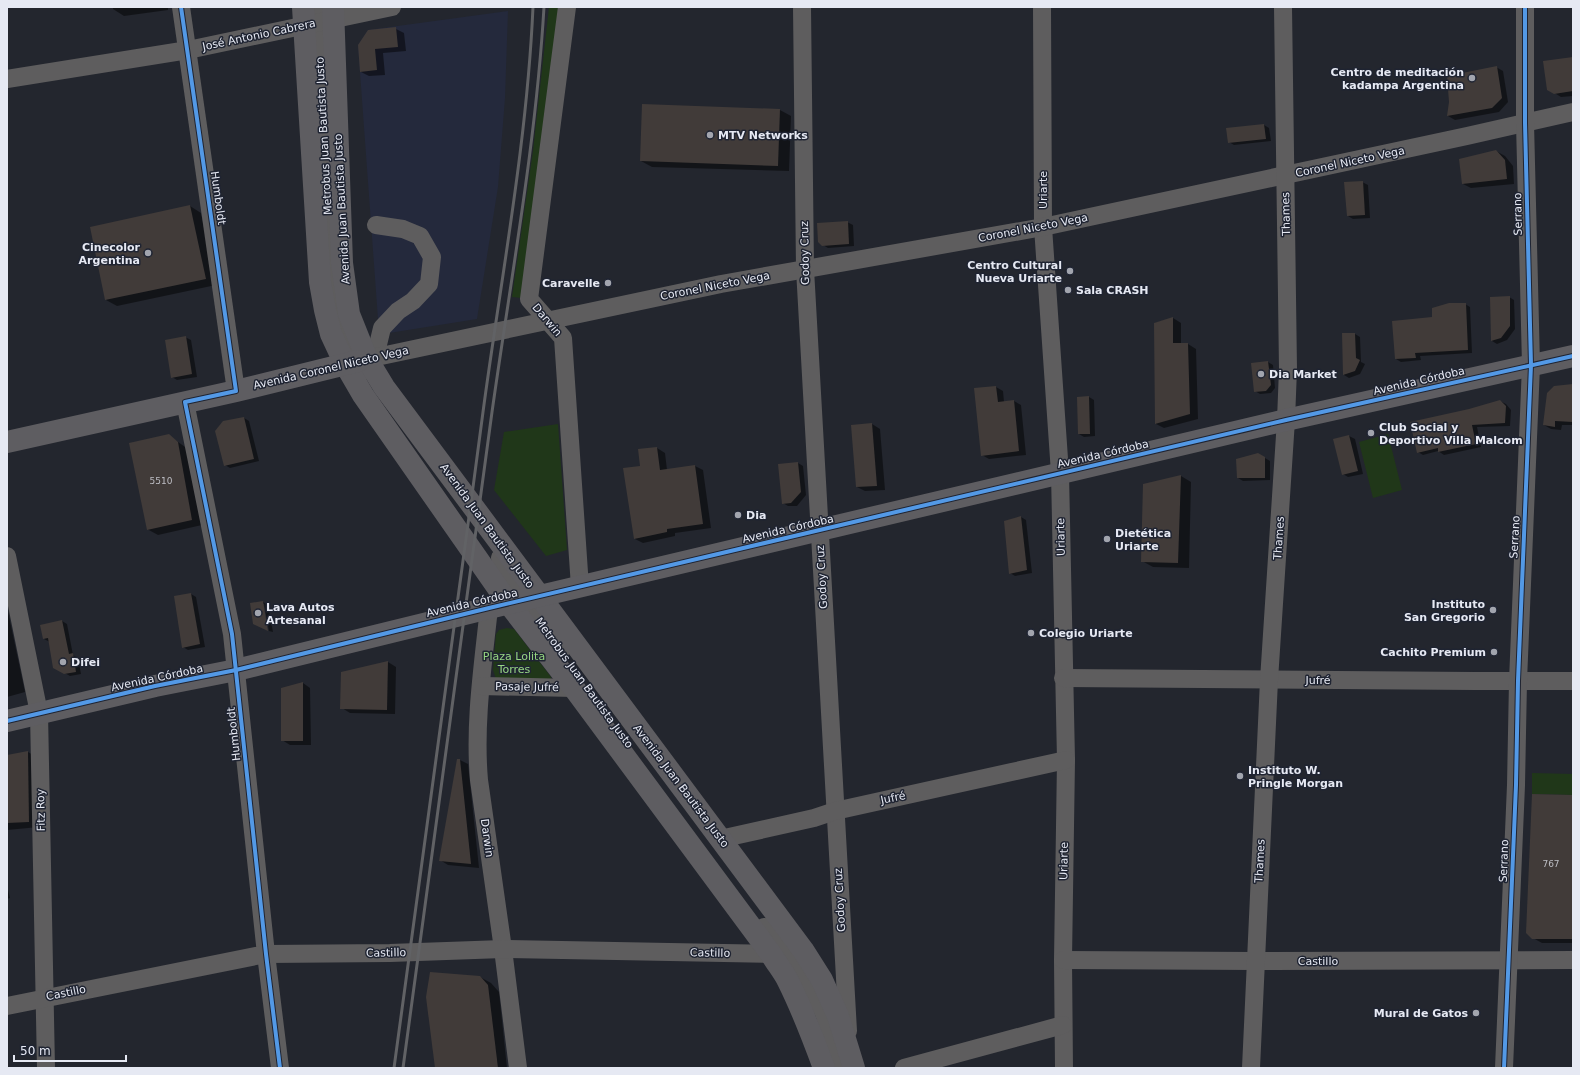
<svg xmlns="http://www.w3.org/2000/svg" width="1580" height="1075" font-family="'DejaVu Sans',sans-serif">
  <rect width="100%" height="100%" fill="#23262e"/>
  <!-- built -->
  <path fill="#24293c" d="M508,11l-3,87 -7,89 -21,132 -88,14 -11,-14 -20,-274 10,-15z"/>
  <!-- green -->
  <g fill="#203719">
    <path d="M549,7h10l-37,291 -10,-1 21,-146z"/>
    <path d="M558,424l9,126 -21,6 -52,-66 10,-58z"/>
    <path d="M1388,434l14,56 -29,8 -14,-56z"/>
    <path d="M507,628l7,1 37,48 -1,6 -54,-4 -3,-9 3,-36 3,-4z"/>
    <path d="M1532,773l41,1v21l-41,-1z"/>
  </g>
  <!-- shadow -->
  <g fill="#0007">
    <path d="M113,7h55v3l-44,6 -11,-7z"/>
    <path d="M396,29l8,4 2,18 -23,2 2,22 -16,1 -8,-4 -2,-26z"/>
    <path d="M1573,58v38l-12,1 -13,-8z"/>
    <path d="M1496,67l7,4 5,31 -9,10 -44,8 -7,-4 2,-14z"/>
    <path d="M780,110l11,6 -2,55 -137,-4 -11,-6z"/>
    <path d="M1264,125l5,3 2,13 -37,4 -5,-3 -2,-13z"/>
    <path d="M1496,151l9,5 8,10 1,18 -43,4 -8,-4z"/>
    <path d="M1362,182l6,3 2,33 -17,1 -5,-3z"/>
    <path d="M190,206l11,7 15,72 -99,21 -11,-6z"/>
    <path d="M847,222l6,3 1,21 -26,2 -5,-3z"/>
    <path d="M1509,297l5,3 1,29 -8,11 -10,4 -5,-3z"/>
    <path d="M1465,304l5,3 2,46 -52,3 1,4 -20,2 -5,-3 37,-41z"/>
    <path d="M1173,318l8,5v21h7l8,5 2,70 -34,9 -8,-4 -1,-101z"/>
    <path d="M1343,334h12l5,3 1,25 4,2 -5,10 -11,4 -5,-3z"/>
    <path d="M185,337l6,3 6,37 -20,3 -5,-3z"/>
    <path d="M1268,362l5,3 2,23 -4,5 -11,1 -5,-3 -3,-27z"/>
    <path d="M1573,385v40h-11l-1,5 -10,-1 -7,-4z"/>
    <path d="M996,387l7,4 1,11 10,-1 7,4 5,50 -37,4 -7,-4z"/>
    <path d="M1089,397l5,3 1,36 -11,1 -5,-3z"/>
    <path d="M1500,401l6,3 5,6 -1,16 -33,1 4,20 -37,8 -6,-4 -15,4 -5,-3 52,-42z"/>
    <path d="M244,418l5,3 10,40 -29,7 -5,-3z"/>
    <path d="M872,424l8,5 5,61 -20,1 -8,-4z"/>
    <path d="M168,435l20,14 14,76 -44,10 -11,-6z"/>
    <path d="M1349,436l6,3 8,35 -15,3 -5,-3z"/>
    <path d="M657,448l8,5 2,17 28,-4 8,4 8,58 -36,5v3l-32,7 -8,-4 6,-73z"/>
    <path d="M1258,454l12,7v19l-27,1 -5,-3z"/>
    <path d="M798,463l5,3 3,29 -9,11h-9l-5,-3 -4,-38z"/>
    <path d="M1181,476l10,6 -2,86 -36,-1 -11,-6z"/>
    <path d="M1021,517l5,3 6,53 -17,3 -5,-3 -5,-51z"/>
    <path d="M191,594l5,3 9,50 -17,3 -5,-3z"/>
    <path d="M263,602l5,3 5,27 -4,-1 -5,-27h-2z"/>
    <path d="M7,607l18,85 -18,5z"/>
    <path d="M62,621l5,3 6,31 5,3 3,16 -11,2 -16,-9 -4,-25 -6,-3z"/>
    <path d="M388,662l8,5 -1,47 -45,-1 -8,-5v-35z"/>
    <path d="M303,683l7,5 1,57h-21l-8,-5z"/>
    <path d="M28,752l10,6 1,69 -32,3v-74z"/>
    <path d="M460,760l8,4 11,104 -31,-3 -8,-5z"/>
    <path d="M1573,796v147h-31l-9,-5z"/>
    <path d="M7,886l3,12 -3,1z"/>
    <path d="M480,977l11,6 8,9 8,76h-71z"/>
  </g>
  <!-- building -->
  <g fill="#413b39">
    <path d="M396,27l2,20 -23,2 2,21 -17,2 -2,-27 10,-15z"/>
    <path d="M1573,57v34l-19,3 -7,-4 -4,-29z"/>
    <path d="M1497,66l5,32 -10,10 -45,8 2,-14 -2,-26z"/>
    <path d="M642,104l138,5 -2,57 -138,-5z"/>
    <path d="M1264,124l2,15 -38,4 -2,-15z"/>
    <path d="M1496,150l9,10 2,19 -45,5 -3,-25z"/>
    <path d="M1363,181l2,34 -18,1 -3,-34z"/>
    <path d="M190,205l16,74 -101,21 -15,-73z"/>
    <path d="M848,221l1,23 -27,2 -4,-4 -1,-19z"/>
    <path d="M1510,296v30l-9,12 -10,3 -1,-44z"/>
    <path d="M1449,303h17l2,47 -53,3 1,5 -21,1 -3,-38 40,-4v-9z"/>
    <path d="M1173,317v26h15l2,71 -35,10 -1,-101z"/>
    <path d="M1342,333h13l1,25 4,2 -5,11 -12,4z"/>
    <path d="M186,336l6,38 -21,4 -6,-38z"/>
    <path d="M1268,361l3,24 -5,6 -12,1 -3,-29z"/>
    <path d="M1573,384v38l-18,-1v6l-12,-2 4,-32 7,-7z"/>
    <path d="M996,386l2,16 16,-2 5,51 -38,5 -7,-68z"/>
    <path d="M1089,396l1,38h-12l-1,-37z"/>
    <path d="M1500,400l6,6 -1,17 -33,2 4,19 -38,8v-4l-21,5 -7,-31 59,-13z"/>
    <path d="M244,417l10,42 -30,7 -9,-35 8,-10z"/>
    <path d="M872,423l5,63 -21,1 -5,-62z"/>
    <path d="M169,434l9,8 14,78 -45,10 -18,-87z"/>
    <path d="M1349,435l9,36 -16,4 -9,-36z"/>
    <path d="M657,447l3,23 35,-5 8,59 -36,5v3l-33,7 -11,-71 17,-2 -2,-17z"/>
    <path d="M1258,453l7,4v21h-28l-1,-19z"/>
    <path d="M798,462l3,30 -10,11 -9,1 -4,-40z"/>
    <path d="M1181,475l-3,88 -37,-1 2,-78z"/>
    <path d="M1021,516l6,54 -18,4 -5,-53z"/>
    <path d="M191,593l9,51 -18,4 -8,-52z"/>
    <path d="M263,601l5,30 -15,-7 -3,-21z"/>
    <path d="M62,620l7,34 4,-1 3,19 -12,2 -11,-6 -5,-30 -5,1 -3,-14z"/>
    <path d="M388,661l-1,49 -47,-1 1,-37z"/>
    <path d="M303,682v59h-22v-53z"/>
    <path d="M28,751l1,71 -22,1v-68z"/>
    <path d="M457,759h3l11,105 -32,-3z"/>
    <path d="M1532,794l41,1v144h-41l-6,-6z"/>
    <path d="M430,972l50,4 8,9 10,83h-63l-9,-71z"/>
  </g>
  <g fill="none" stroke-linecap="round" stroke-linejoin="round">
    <!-- minor -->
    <g stroke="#5e5d5e" stroke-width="18">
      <path d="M181,7l55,384"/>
      <path d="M317,7l15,285c8,29 14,54 31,79"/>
      <path d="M567,7l-38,292 34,39 17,249"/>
      <path d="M802,7l3,262 43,762"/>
      <path d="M1042,7l1,220 17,246 6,287 -3,200 1,108"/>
      <path d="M7,79l181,-29 204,-43"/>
      <path d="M375,357l7,-29 16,-17 15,-10 16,-17 3,-27 -12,-21 -17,-7 -27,-4"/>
      <path d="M367,359l354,-75 322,-57 424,-91 106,-24"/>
      <path d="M185,402l47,232 34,320 14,114"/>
      <path d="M7,556l32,157 7,355"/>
      <path d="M500,558l47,77 13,18"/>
      <path d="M489,608c-6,57 -15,115 -10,172l24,169 15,119"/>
      <path d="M1063,678l411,3h99"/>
      <path d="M481,686l93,2"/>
      <path d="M720,839l94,-21 21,-7 231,-51"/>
      <path d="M764,927l48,63 12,23 17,55"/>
      <path d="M1063,960l192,1 318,-1"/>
      <path d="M7,1006l259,-52 124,-1 113,-4 268,5"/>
      <path d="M904,1068l159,-43"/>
      <path d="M1251,1068l18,-388 17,-260 2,-51 -5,-362"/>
      <path d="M1504,1068l12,-283 2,-104 13,-316 -6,-242v-116"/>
    </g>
    <!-- major -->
    <g stroke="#5e5d61" stroke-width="22">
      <path d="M303,7l17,275 5,28 6,24 14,30 18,31 146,209 65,84 197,266c5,9 12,17 17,27 14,28 25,57 36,87"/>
      <path d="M333,7l9,256 7,51 18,45 17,28 419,563 19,30 16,36 16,52"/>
      <path d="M7,442l229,-51 122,-30"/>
      <path d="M7,721l148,-35 81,-16 253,-62 797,-188 287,-64"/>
    </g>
    <!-- rail -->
    <g stroke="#616265" stroke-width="3">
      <path d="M394,1068c30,-218 60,-437 89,-656 18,-134 44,-269 50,-405"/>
      <path d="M403,1068c30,-218 59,-437 89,-656 19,-135 44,-269 52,-405"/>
    </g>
    <!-- cycleway casing -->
    <g stroke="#1f2432" stroke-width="6">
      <g id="cycleway">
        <path d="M181,7l55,384 -51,11 47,232 34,320 14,114"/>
        <path d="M7,721l148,-35 81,-16 253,-62 797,-188 287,-64"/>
        <path d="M1504,1068l12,-283 2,-104 13,-316 -6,-242v-116"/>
      </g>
    </g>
    <!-- cycleway -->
    <use href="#cycleway" stroke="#5399e6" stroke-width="4"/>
  </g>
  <!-- markers -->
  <g fill="#a2a5ae" stroke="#1f2432" stroke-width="1.5">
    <circle cx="1472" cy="78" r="4"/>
    <circle cx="710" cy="135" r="4"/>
    <circle cx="148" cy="253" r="4"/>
    <circle cx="1070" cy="271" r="4"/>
    <circle cx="608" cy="283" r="4"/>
    <circle cx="1068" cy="290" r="4"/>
    <circle cx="1261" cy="374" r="4"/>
    <circle cx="1371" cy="433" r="4"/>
    <circle cx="738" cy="515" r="4"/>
    <circle cx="1107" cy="539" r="4"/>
    <circle cx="1493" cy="610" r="4"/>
    <circle cx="258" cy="613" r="4"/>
    <circle cx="1031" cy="633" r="4"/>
    <circle cx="1494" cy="652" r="4"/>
    <circle cx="63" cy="662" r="4"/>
    <circle cx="1240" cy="776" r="4"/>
    <circle cx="1476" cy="1013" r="4"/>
  </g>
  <g text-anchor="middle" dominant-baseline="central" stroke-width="3" stroke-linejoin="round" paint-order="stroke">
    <!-- number labels -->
    <g font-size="9" fill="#bdbec4">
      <text x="161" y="481">5510</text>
      <text x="1551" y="864">767</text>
    </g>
    <!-- street labels -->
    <g font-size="11" fill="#e6e9f3" stroke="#1f2432">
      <text transform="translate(259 35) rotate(-12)">José Antonio Cabrera</text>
      <text transform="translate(324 136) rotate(-93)">Metrobus Juan Bautista Justo</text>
      <text transform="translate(1350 162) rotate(-12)">Coronel Niceto Vega</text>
      <text transform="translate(1043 190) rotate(-90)">Uriarte</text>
      <text transform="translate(218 198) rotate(82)">Humboldt</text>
      <text transform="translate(342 209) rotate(-93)">Avenida Juan Bautista Justo</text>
      <text transform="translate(1286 214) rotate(-91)">Thames</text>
      <text transform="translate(1518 214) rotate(-91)">Serrano</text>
      <text transform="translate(1033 228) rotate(-11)">Coronel Niceto Vega</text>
      <text transform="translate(805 253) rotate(-91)">Godoy Cruz</text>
      <text transform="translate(715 286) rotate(-11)">Coronel Niceto Vega</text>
      <text transform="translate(547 320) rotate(50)">Darwin</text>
      <text transform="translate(331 368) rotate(-13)">Avenida Coronel Niceto Vega</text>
      <text transform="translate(1419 381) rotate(-13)">Avenida Córdoba</text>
      <text transform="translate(1103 454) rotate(-13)">Avenida Córdoba</text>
      <text transform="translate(487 526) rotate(54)">Avenida Juan Bautista Justo</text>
      <text transform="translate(788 529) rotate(-13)">Avenida Córdoba</text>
      <text transform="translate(1061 537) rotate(-91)">Uriarte</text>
      <text transform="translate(1515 537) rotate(-87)">Serrano</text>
      <text transform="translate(1279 538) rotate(-86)">Thames</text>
      <text transform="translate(822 577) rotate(-93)">Godoy Cruz</text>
      <text transform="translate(472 603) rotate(-13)">Avenida Córdoba</text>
      <text transform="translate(157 678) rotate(-12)">Avenida Córdoba</text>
      <text x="1318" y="680">Jufré</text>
      <text transform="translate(584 683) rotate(54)">Metrobus Juan Bautista Justo</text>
      <text transform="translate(527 687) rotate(1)">Pasaje Jufré</text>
      <text transform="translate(234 734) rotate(-96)">Humboldt</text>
      <text transform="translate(681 786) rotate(53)">Avenida Juan Bautista Justo</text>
      <text transform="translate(893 798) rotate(-12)">Jufré</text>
      <text transform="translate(41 810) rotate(-91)">Fitz Roy</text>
      <text transform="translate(487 838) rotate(82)">Darwin</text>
      <text transform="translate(1064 861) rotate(-89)">Uriarte</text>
      <text transform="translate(1260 861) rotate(-87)">Thames</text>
      <text transform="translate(1504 861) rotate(-88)">Serrano</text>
      <text transform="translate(840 900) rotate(-93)">Godoy Cruz</text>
      <text transform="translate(386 953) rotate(-1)">Castillo</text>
      <text transform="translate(710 953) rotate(1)">Castillo</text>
      <text x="1318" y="961">Castillo</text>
      <text transform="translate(66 993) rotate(-11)">Castillo</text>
    </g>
    <!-- poi labels -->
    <g font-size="11" font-weight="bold" fill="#e6e9f3" stroke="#1f2432" text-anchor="start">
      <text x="1464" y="72" text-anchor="end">Centro de meditación<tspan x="1464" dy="13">kadampa Argentina</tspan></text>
      <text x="718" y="135">MTV Networks</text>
      <text x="140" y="247" text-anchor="end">Cinecolor<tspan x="140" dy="13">Argentina</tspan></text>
      <text x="1062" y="265" text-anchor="end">Centro Cultural<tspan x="1062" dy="13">Nueva Uriarte</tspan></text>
      <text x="600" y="283" text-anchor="end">Caravelle</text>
      <text x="1076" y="290">Sala CRASH</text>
      <text x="1269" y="374">Dia Market</text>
      <text x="1379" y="427">Club Social y<tspan x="1379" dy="13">Deportivo Villa Malcom</tspan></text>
      <text x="746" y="515">Dia</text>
      <text x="1115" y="533">Dietética<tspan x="1115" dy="13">Uriarte</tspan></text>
      <text x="1485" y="604" text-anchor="end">Instituto<tspan x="1485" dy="13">San Gregorio</tspan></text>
      <text x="266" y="607">Lava Autos<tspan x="266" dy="13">Artesanal</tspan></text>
      <text x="1039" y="633">Colegio Uriarte</text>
      <text x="1486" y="652" text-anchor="end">Cachito Premium</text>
      <text x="71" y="662">Difei</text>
      <text x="1248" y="770">Instituto W.<tspan x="1248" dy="13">Pringle Morgan</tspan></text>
      <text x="1468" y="1013" text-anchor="end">Mural de Gatos</text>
    </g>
    <!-- park labels -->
    <g font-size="11" fill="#97d782" stroke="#1f2432">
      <text x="514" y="656">Plaza Lolita<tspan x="514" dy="13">Torres</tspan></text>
    </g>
  </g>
  <!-- border -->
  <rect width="1580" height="1075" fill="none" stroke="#e6e9f3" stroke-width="16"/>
  <!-- scale -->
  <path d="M14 1055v6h112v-6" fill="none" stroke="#e6e9f3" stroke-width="2"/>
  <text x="20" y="1055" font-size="12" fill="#e6e9f3" stroke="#1f2432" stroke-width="3" paint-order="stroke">50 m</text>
</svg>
